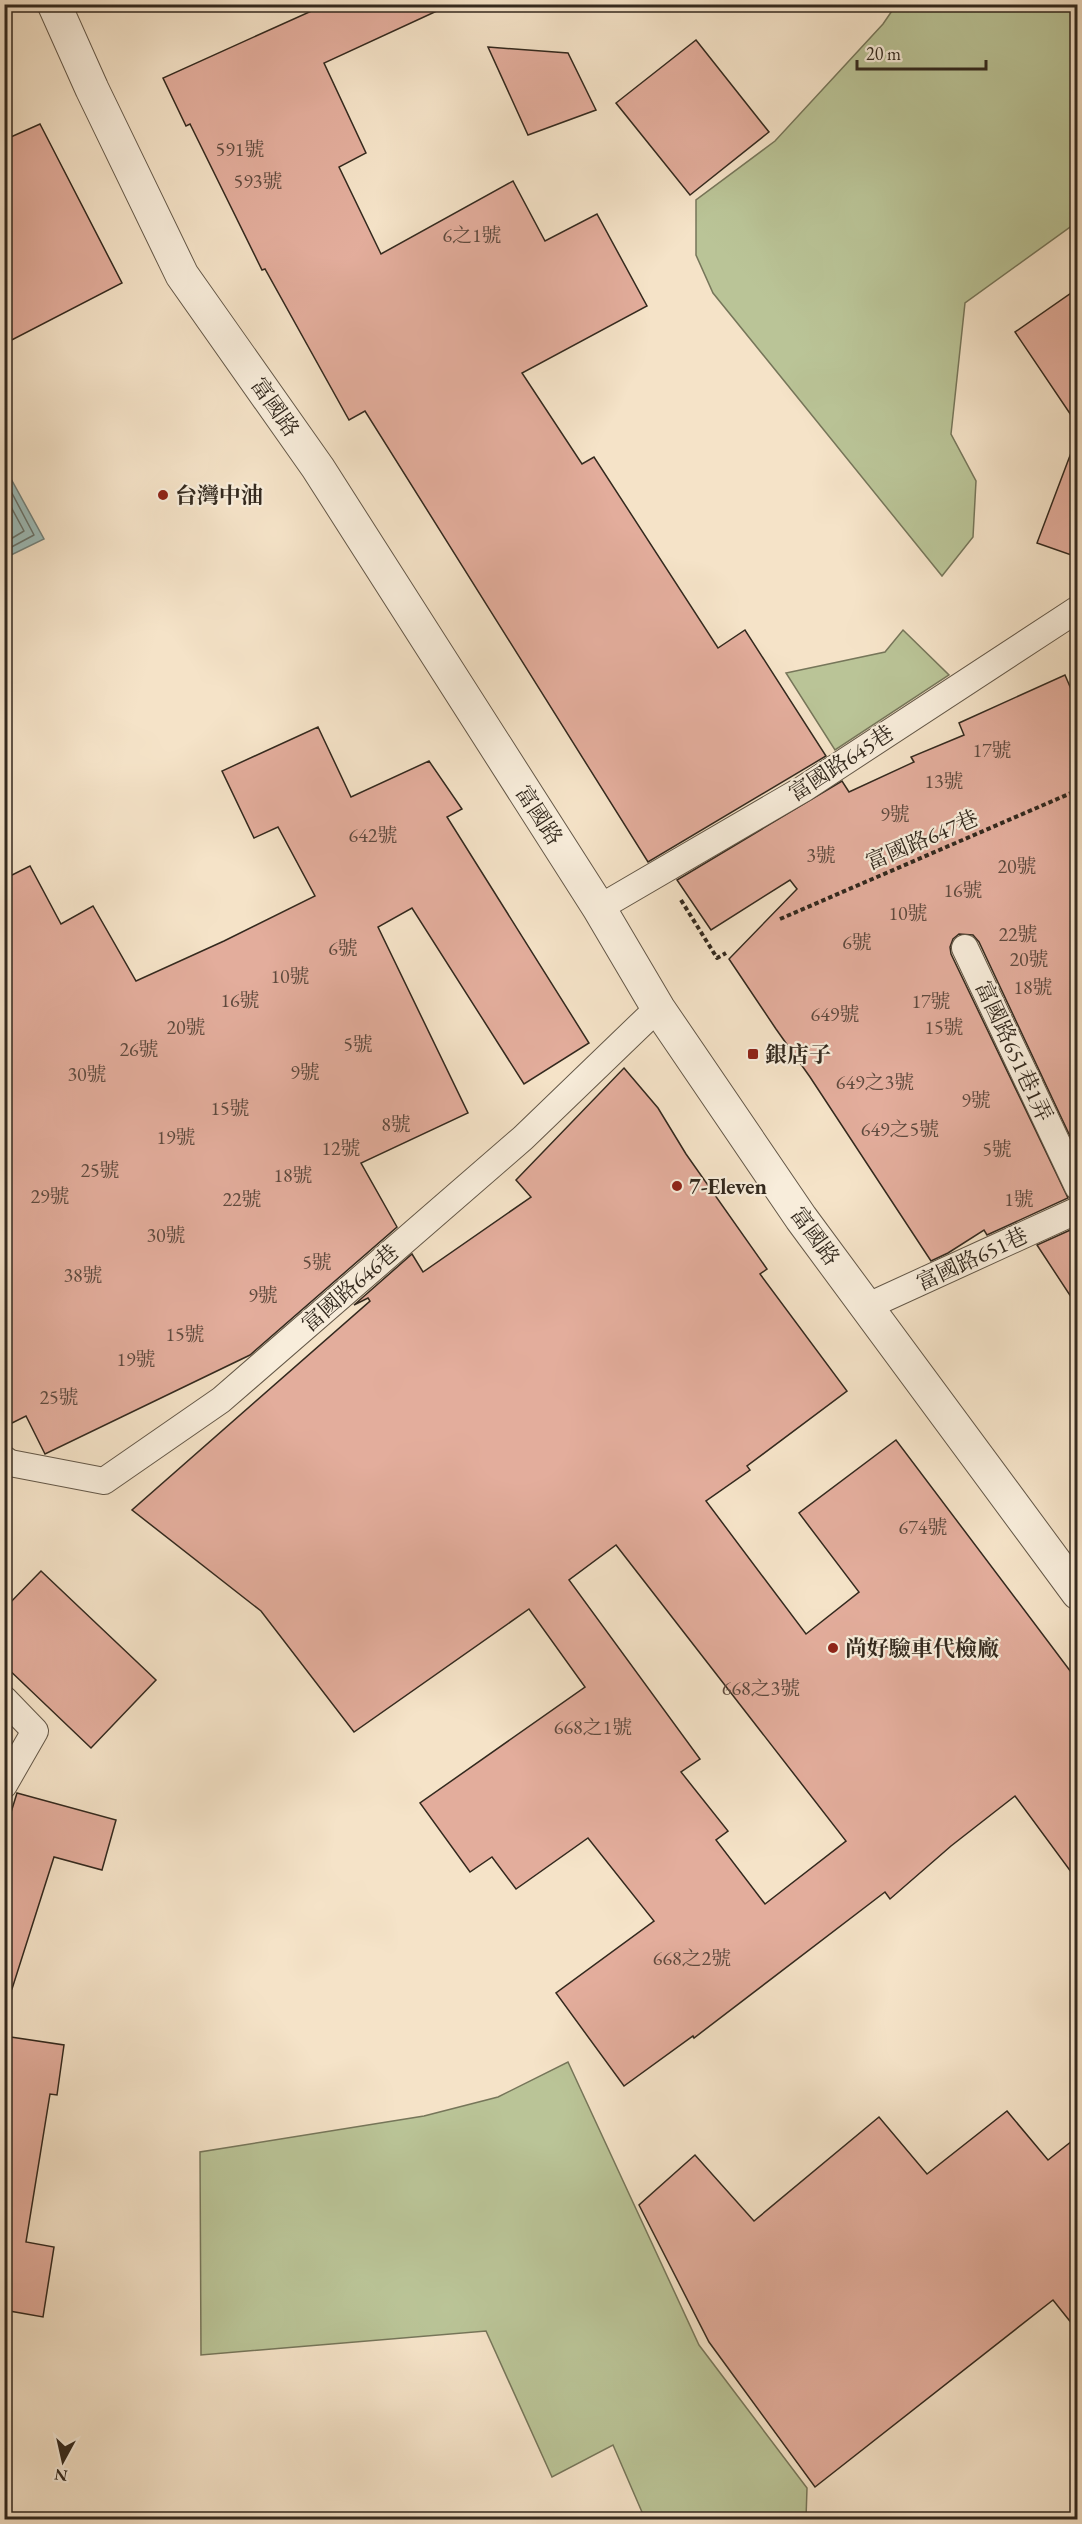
<svg xmlns="http://www.w3.org/2000/svg" width="1082" height="2524" font-family="'EB Garamond','Noto Serif TC',serif">
  <rect width="100%" height="100%" fill="#f5e3c8"/>
  <filter id="stains"><feTurbulence type="fractalNoise" baseFrequency=".00333" numOctaves="4"/><feColorMatrix values="0 0 0 0 .2 0 0 0 0 .09 0 0 0 0 .02 0 0 0 .5 -.17"/></filter>
  <radialGradient id="worn" r=".72"><stop offset=".6" stop-color="#630" stop-opacity="0"/><stop offset="1" stop-color="#630" stop-opacity=".3"/></radialGradient>
  <!-- green -->
  <g fill="#bac497" stroke="#76765a" stroke-width="1.5">
    <path d="M896,5h181v217l-112,81 -14,131 25,47 -3,56 -31,39 -229,-283 -17,-38v-55l79,-59 108,-117z"/>
    <path d="M903,630l46,45 -114,75 -49,-77 99,-21z"/>
    <path d="M568,2062l131,283 108,143 -1,31h-161l-32,-74 -61,32 -66,-146 -285,24 -1,-203 224,-36 74,-19z"/>
  </g>
  <!-- water -->
  <path fill="#9dbdba" stroke="#73827c" stroke-width="1.5" d="M4,466l40,73 -39,19h-1z"/>
  <g fill="none" stroke-linecap="round" stroke-linejoin="round">
    <!-- shore -->
    <g stroke="#68736c" stroke-width="1.5">
      <path d="M4,478l30,57 -30,16"/>
      <path d="M4,494l20,37 -20,12"/>
    </g>
  </g>
  <!-- building -->
  <g fill="#e3ad9c" stroke="#33291e" stroke-width="1.5" fill-rule="evenodd">
    <path d="M327,4h125l-128,59 42,90 -27,14 42,87 132,-73 32,60 52,-27 50,92 -125,67 60,91 12,-7 124,191 27,-18 81,126 -178,106 -283,-451 -16,9 -84,-151 -3,1 -72,-146 -4,2 -23,-48z"/>
    <path d="M696,40l73,92 -79,63 -74,-92z"/>
    <path d="M488,47l80,6 28,57 -68,25z"/>
    <path d="M40,124l82,159 -118,61v-204z"/>
    <path d="M1077,289v135l-62,-92z"/>
    <path d="M1074,445h3v112l-40,-14z"/>
    <path d="M1065,675l12,28v448l-98,-209 -6,-7 -14,-1 -6,5 -3,8 1,7 117,244 -81,37 -3,-5 -36,23 -17,8 -121,-184 -34,-48 -47,-70 68,-70 -7,-9 -79,50 -34,-50 165,-99 7,11 65,-30 -3,-5 53,-22 -5,-12z"/>
    <path d="M318,727l33,70 78,-36 33,48 -15,8 142,226 -65,41 -112,-176 -34,19 90,186 -107,50 36,64 -147,128 -205,99 -19,-38 -22,11v-548l26,-13 31,58 32,-18 43,75 88,-40 91,-45 -37,-69 -24,11 -32,-67z"/>
    <path d="M624,1068l34,40 28,46 81,115 -7,5 87,117 -100,75 3,4 -44,31 100,133 53,-42 -60,-79 97,-73 181,240v200l-62,-84 -64,50 -61,53 -5,-7 -191,146 -1,-2 -69,50 -68,-93 98,-72 -66,-83 -72,51 -24,-32 -22,15 -50,-69 165,-116 -56,-78 -175,123 -93,-121 -129,-101 238,-209 -2,-3 -14,7 58,-51 11,18 108,-75 -15,-17zM616,1545l230,296 -81,63 -49,-64 12,-9 -47,-59 19,-13 -131,-179z"/>
    <path d="M1077,1227v79l-40,-61z"/>
    <path d="M41,1571l115,109 -65,68 -87,-83v-56z"/>
    <path d="M17,1793l99,27 -14,50 -48,-13 -42,132 -8,-1v-153z"/>
    <path d="M4,2036l60,9 -7,50 -7,-1 -24,148 28,5 -11,70 -39,-7z"/>
    <path d="M1007,2111l41,49 29,-23v193l-24,-30 -238,187 -106,-145 -70,-137 56,-50 59,66 125,-104 48,57z"/>
  </g>
  <g fill="none" stroke-linecap="round" stroke-linejoin="round">
    <!-- service casing -->
    <g stroke="#645848" stroke-width="28">
      <g id="service">
        <path d="M599,908l204,-119 275,-180"/>
        <path d="M965,948l113,239"/>
        <path d="M866,1307l212,-97"/>
        <path d="M4,1459l6,4 94,18 117,-81 302,-262 135,-130"/>
        <path d="M4,1699l31,32 -31,54"/>
      </g>
    </g>
    <!-- tertiary casing -->
    <g stroke="#645848" stroke-width="35">
      <path id="tertiary" d="M54,4l38,85 90,186 136,193 281,440 59,100 143,210 277,375"/>
    </g>
    <!-- path -->
    <g stroke="#33291e" stroke-width="4" stroke-dasharray="4.5 3" stroke-linecap="butt">
      <path d="M681,900l36,58 9,-5"/>
      <path d="M780,919l298,-129"/>
    </g>
    <!-- service -->
    <use href="#service" stroke="#f8eddb" stroke-width="26"/>
    <!-- tertiary -->
    <use href="#tertiary" stroke="#f8eddb" stroke-width="33"/>
  </g>
  <!-- markers -->
  <g fill="#8f2418" stroke="#f8eddb" stroke-width="2">
    <circle cx="163" cy="495" r="6"/>
    <rect x="747" y="1048" width="12" height="12" rx="3"/>
    <circle cx="677" cy="1186" r="6"/>
    <circle cx="833" cy="1648" r="6"/>
  </g>
  <g text-anchor="middle" dominant-baseline="central" stroke-width="4.5" stroke-linejoin="round" paint-order="stroke">
    <!-- number labels -->
    <g font-size="20" fill="#5f4a3e">
      <text x="240" y="149">591號</text>
      <text x="258" y="181">593號</text>
      <text x="472" y="235">6之1號</text>
      <text x="992" y="750">17號</text>
      <text x="944" y="781">13號</text>
      <text x="895" y="814">9號</text>
      <text x="373" y="835">642號</text>
      <text x="821" y="855">3號</text>
      <text x="1017" y="866">20號</text>
      <text x="963" y="890">16號</text>
      <text x="908" y="913">10號</text>
      <text x="1018" y="934">22號</text>
      <text x="857" y="942">6號</text>
      <text x="343" y="948">6號</text>
      <text x="1029" y="959">20號</text>
      <text x="290" y="976">10號</text>
      <text x="1033" y="987">18號</text>
      <text x="240" y="1000">16號</text>
      <text x="931" y="1001">17號</text>
      <text x="835" y="1014">649號</text>
      <text x="186" y="1027">20號</text>
      <text x="944" y="1027">15號</text>
      <text x="358" y="1044">5號</text>
      <text x="139" y="1049">26號</text>
      <text x="305" y="1072">9號</text>
      <text x="87" y="1074">30號</text>
      <text x="875" y="1082">649之3號</text>
      <text x="976" y="1100">9號</text>
      <text x="230" y="1108">15號</text>
      <text x="396" y="1124">8號</text>
      <text x="900" y="1129">649之5號</text>
      <text x="176" y="1137">19號</text>
      <text x="341" y="1148">12號</text>
      <text x="997" y="1149">5號</text>
      <text x="100" y="1170">25號</text>
      <text x="293" y="1175">18號</text>
      <text x="50" y="1196">29號</text>
      <text x="242" y="1199">22號</text>
      <text x="1019" y="1199">1號</text>
      <text x="166" y="1235">30號</text>
      <text x="317" y="1262">5號</text>
      <text x="83" y="1275">38號</text>
      <text x="263" y="1295">9號</text>
      <text x="185" y="1334">15號</text>
      <text x="136" y="1359">19號</text>
      <text x="59" y="1397">25號</text>
      <text x="923" y="1527">674號</text>
      <text x="761" y="1688">668之3號</text>
      <text x="593" y="1727">668之1號</text>
      <text x="692" y="1958">668之2號</text>
    </g>
    <!-- street labels -->
    <g font-size="22" fill="#33291e" stroke="#f8eddb">
      <text transform="translate(275 407) rotate(55)">富國路</text>
      <text transform="translate(841 763) rotate(-33)">富國路645巷</text>
      <text transform="translate(539 815) rotate(57)">富國路</text>
      <text transform="translate(922 840) rotate(-23)">富國路647巷</text>
      <text transform="translate(1014 1051) rotate(65)">富國路651巷1弄</text>
      <text transform="translate(815 1236) rotate(54)">富國路</text>
      <text transform="translate(972 1259) rotate(-25)">富國路651巷</text>
      <text transform="translate(350 1288) rotate(-41)">富國路646巷</text>
    </g>
    <!-- poi labels -->
    <g font-size="22" font-weight="bold" fill="#33291e" stroke="#f8eddb" text-anchor="start">
      <text x="175" y="495">台灣中油</text>
      <text x="765" y="1054">銀店子</text>
      <text x="689" y="1186">7-Eleven</text>
      <text x="845" y="1648">尚好驗車代檢廠</text>
    </g>
  </g>
  <!-- margin -->
  <rect width="1082" height="2524" fill="none" stroke="#f5e3c8" stroke-width="24"/>
  <rect x="6" y="6" width="1070" height="2512" fill="none" stroke="#33291e" stroke-width="3"/>
  <rect x="12" y="12" width="1058" height="2500" fill="none" stroke="#33291e" stroke-width="1.5"/>
  <!-- north arrow -->
  <g transform="translate(63 2461) rotate(188)" stroke="#f8eddb" stroke-width="4.5" paint-order="stroke">
  <path d="M0-4.5L10 22L0 15L-10 22Z" fill="#33291e"/>
  <text y="-9" font-size="16" font-weight="bold" text-anchor="middle" fill="#33291e">N</text>
  </g>
  <!-- scale -->
  <path d="M857 60v9h129v-9" fill="none" stroke="#33291e" stroke-width="3"/>
  <text x="866" y="60" font-size="18" fill="#33291e" stroke="#f8eddb" stroke-width="4.5" paint-order="stroke">20 m</text>
  <rect width="100%" height="100%" filter="url(#stains)"/>
  <rect width="100%" height="100%" fill="url(#worn)"/>
</svg>
